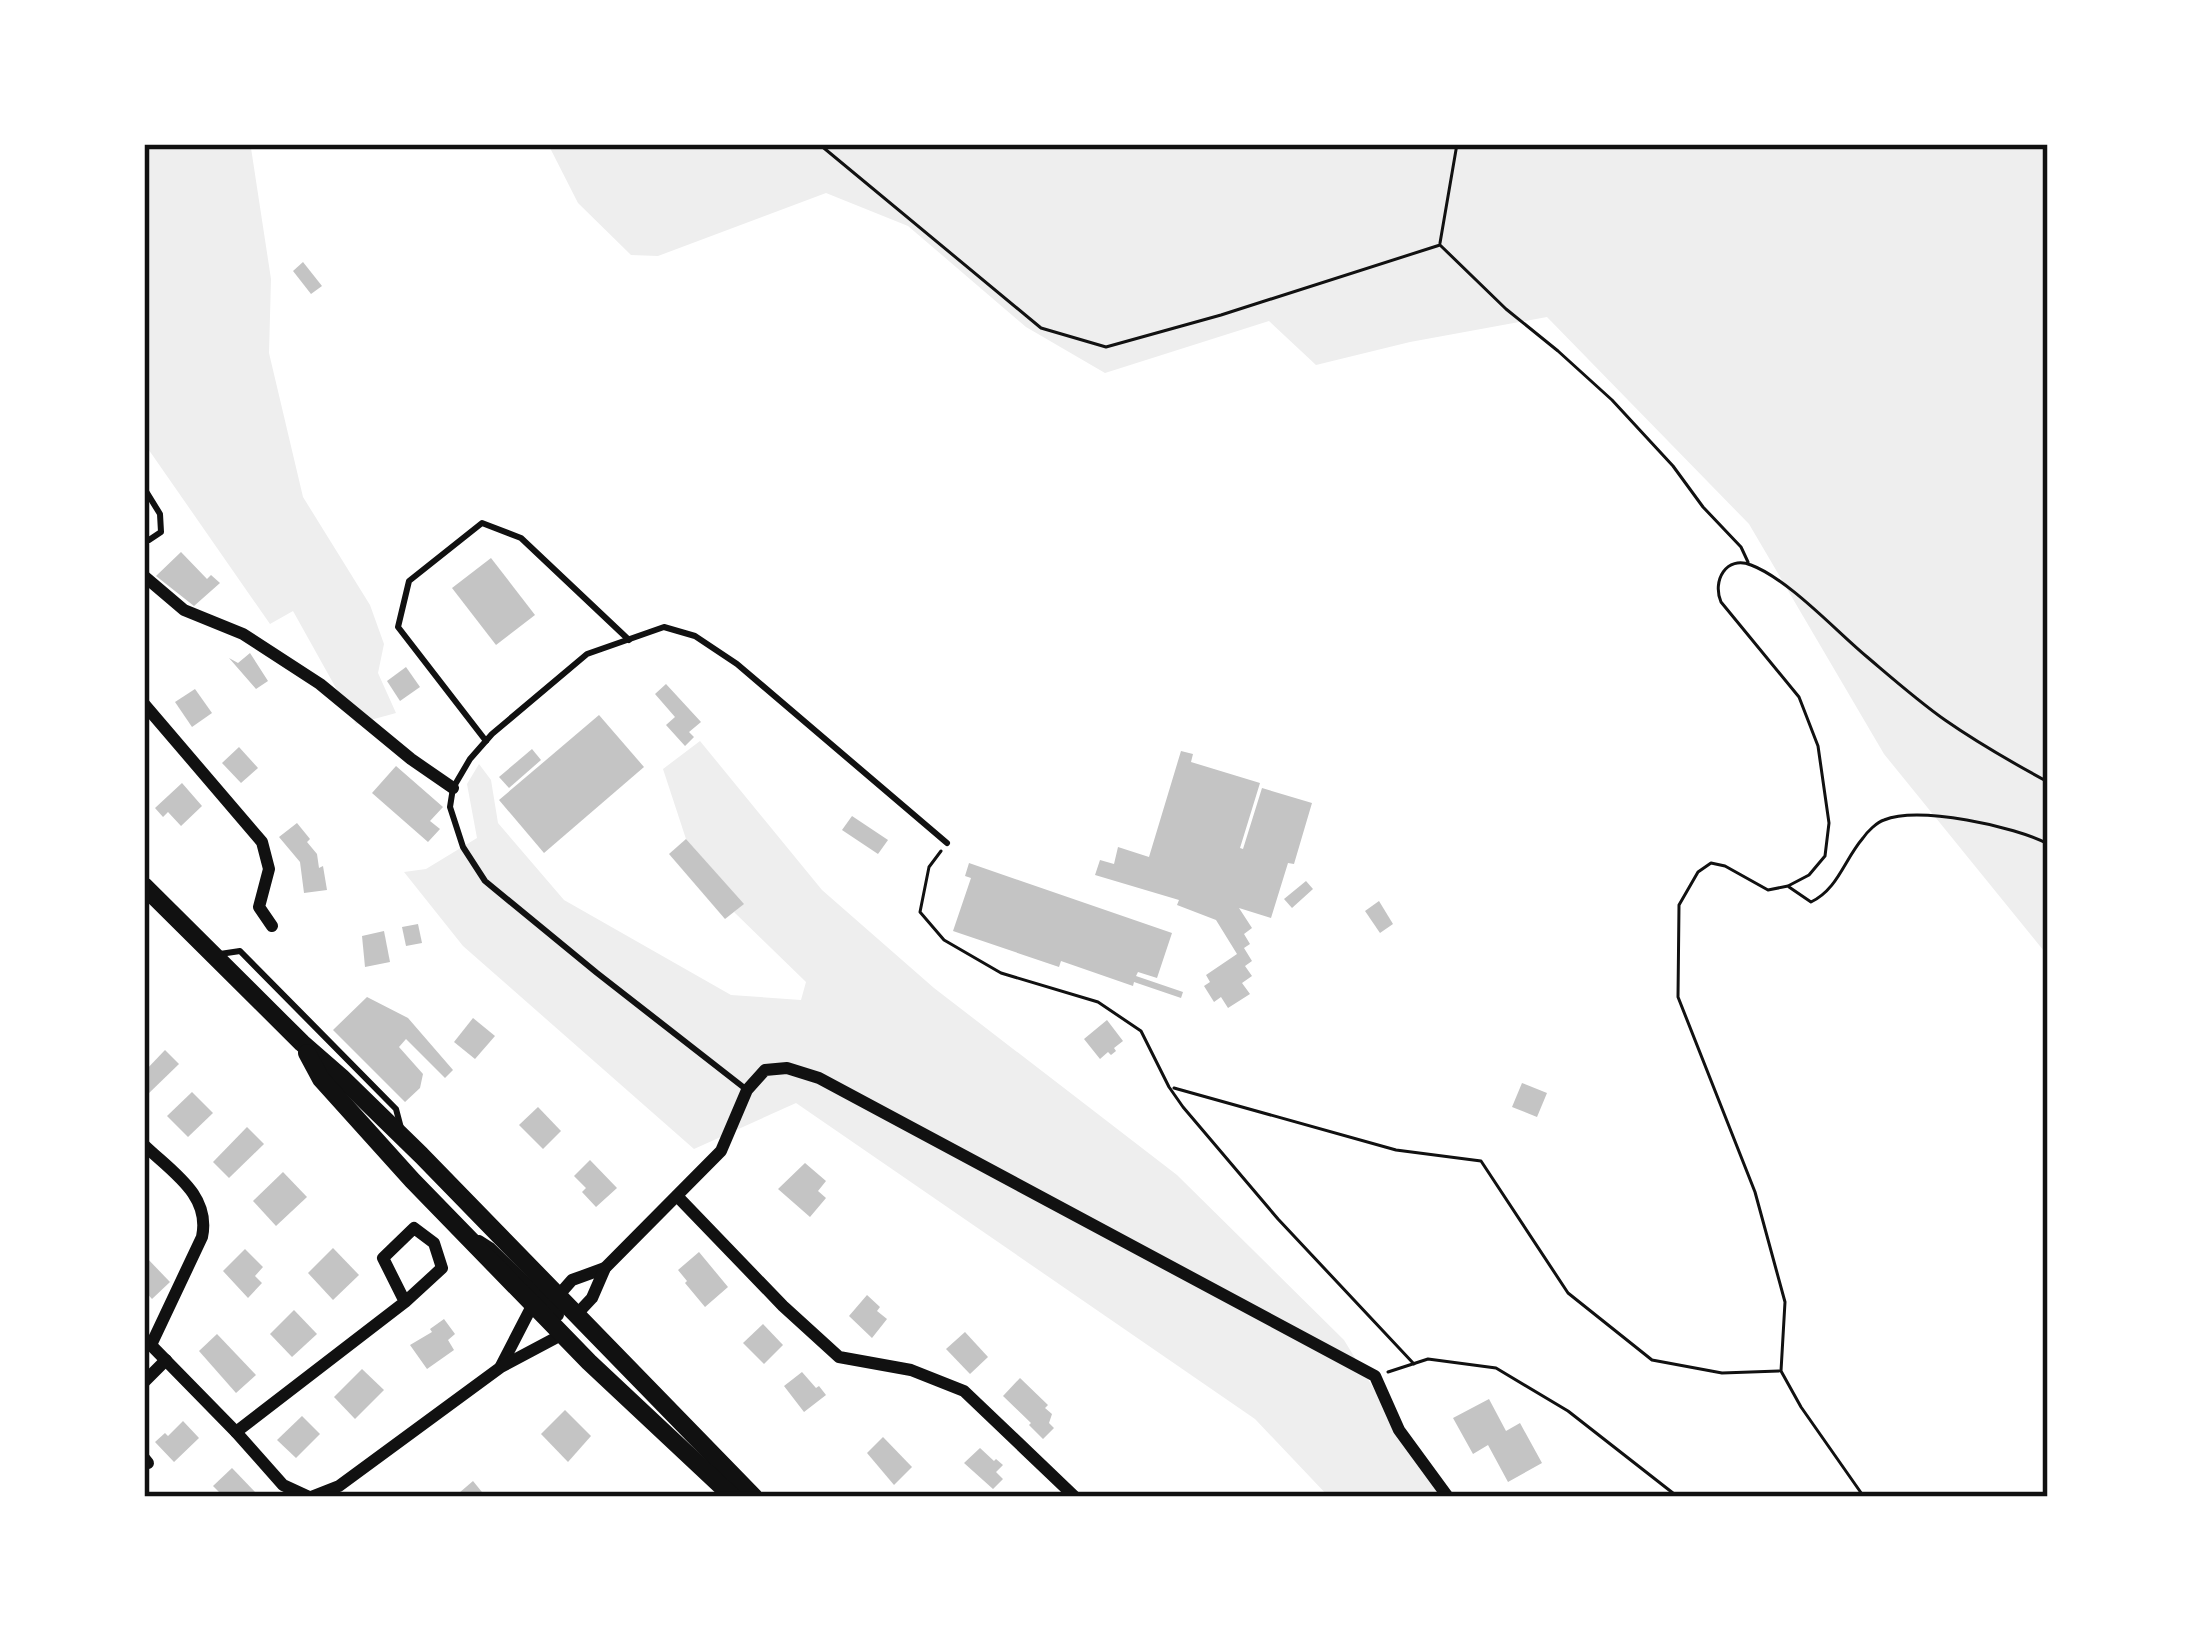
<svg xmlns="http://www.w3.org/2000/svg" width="2192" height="1641" font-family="'Archivo Narrow',sans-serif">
  <rect width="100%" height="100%" fill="#fff"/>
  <!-- green -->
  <g fill="#eee">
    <path d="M144,144h112l-5,4 20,131 -2,74 34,144 67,108 14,39 -6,29 18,40 -40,11 -63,-113 -23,13 -126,-181z"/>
    <path d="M548,144h1500v812l-164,-202 -135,-230 -202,-207 -137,25 -94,23 -47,-44 -164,52 -79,-46 -118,-101 -82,-33 -168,63 -27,-1 -53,-52z"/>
    <path d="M700,741l122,149 112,98 243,187 167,165 96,157h-111l-74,-78 -459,-316 -102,46 -231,-203 -59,-74 22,-3 51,-31 -10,-54 12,-20 12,16 7,43 66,77 167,95 70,5 5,-18 -72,-70 9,-8 -57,-65 -23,-70z"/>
  </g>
  <!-- building -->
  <g fill="#c4c4c4">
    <path d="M303,262l19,24 -11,8 -18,-23z"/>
    <path d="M181,552l26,27 4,-4 9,8 -26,23 -38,-30z"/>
    <path d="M491,558l44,57 -39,30 -44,-57z"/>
    <path d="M250,653l18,28 -12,8 -27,-31 9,5z"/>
    <path d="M406,667l14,20 -20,14 -13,-20z"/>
    <path d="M666,684l35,38 -12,10 5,5 -9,9 -19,-21 9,-8 -20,-23z"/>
    <path d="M195,689l17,24 -20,14 -17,-25z"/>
    <path d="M599,715l45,52 -100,86 -45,-53z"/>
    <path d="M239,747l19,21 -17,15 -19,-20z"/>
    <path d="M532,749l9,11 -32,28 -10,-11z"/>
    <path d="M1181,751l12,3 -2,8 69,21 -20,65 3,1 19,-61 50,15 -18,61 -6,-1 -17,55 -32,-10 13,20 -8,6 6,10 -6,4 8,13 -7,5 7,10 -10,7 8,11 -22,14 -7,-11 -7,5 -10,-16 6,-4 -4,-7 31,-21 -21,-34 -39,-15 2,-5 -84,-25 5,-15 14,4 4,-17 31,10z"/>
    <path d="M396,766l47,41 -13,14 10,8 -12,13 -56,-49z"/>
    <path d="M182,783l20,23 -21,20 -13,-14 -5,5 -8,-9z"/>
    <path d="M852,816l36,24 -10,14 -36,-24z"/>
    <path d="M297,823l13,16 -3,3 10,12 2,14 4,-2 4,24 -23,3 -4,-31 -21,-25z"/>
    <path d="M686,839l58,65 -19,15 -56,-65z"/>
    <path d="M969,863l203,70 -15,45 -19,-6 -2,4 47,16 -2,6 -47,-16 -1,4 -72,-25 -2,6 -106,-36 18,-53 -6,-2z"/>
    <path d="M1306,881l7,8 -21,19 -8,-9z"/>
    <path d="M1379,901l14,23 -13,9 -15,-22z"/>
    <path d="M418,924l4,19 -16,3 -4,-19z"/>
    <path d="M384,931l6,31 -25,5 -3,-31z"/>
    <path d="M367,997l41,21 45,52 -8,8 -39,-39 -7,8 24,27 -3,14 -15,14 -72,-72z"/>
    <path d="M473,1018l22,18 -20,23 -21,-17z"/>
    <path d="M1107,1020l16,21 -9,7 2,3 -5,4 -3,-3 -8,7 -16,-20z"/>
    <path d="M165,1050l14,14 -32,31 -3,-2v-21z"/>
    <path d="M1522,1083l25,10 -10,24 -25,-10z"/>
    <path d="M192,1092l21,21 -25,24 -21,-21z"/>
    <path d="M538,1107l23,24 -18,18 -24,-24z"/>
    <path d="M247,1127l17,17 -35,34 -16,-16z"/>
    <path d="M590,1160l27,28 -21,19 -14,-15 4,-4 -12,-12z"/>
    <path d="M805,1163l21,18 -8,10 8,7 -16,19 -32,-28z"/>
    <path d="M283,1172l24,25 -31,29 -23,-25z"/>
    <path d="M333,1248l26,27 -26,25 -25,-27z"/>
    <path d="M245,1249l18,18 -8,9 7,7 -14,15 -25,-27z"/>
    <path d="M699,1252l29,35 -23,20 -20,-24 2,-2 -9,-11z"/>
    <path d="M144,1255l26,27 -18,17 -8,-9z"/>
    <path d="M867,1295l13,12 -3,4 10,8 -15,19 -23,-22z"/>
    <path d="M294,1310l23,24 -25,23 -22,-23z"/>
    <path d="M444,1319l11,15 -7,6 6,10 -27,19 -17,-24 22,-13 -2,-3z"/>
    <path d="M763,1324l20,21 -19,19 -21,-21z"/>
    <path d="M965,1332l23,25 -18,17 -24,-25z"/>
    <path d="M217,1334l39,41 -20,18 -37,-42z"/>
    <path d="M362,1369l22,21 -29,29 -21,-22z"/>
    <path d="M802,1372l14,16 3,-2 7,9 -22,17 -20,-26z"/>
    <path d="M1020,1378l28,27 -3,3 7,6 -3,9 5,5 -11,11 -14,-14 2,-2 -28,-27z"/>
    <path d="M1489,1399l17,32 14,-8 22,40 -34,19 -20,-37 -15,9 -20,-36z"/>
    <path d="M565,1410l26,26 -23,26 -27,-28z"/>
    <path d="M302,1416l18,18 -24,24 -19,-18z"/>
    <path d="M183,1421l16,17 -25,24 -19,-20 10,-9 3,3z"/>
    <path d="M883,1437l29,30 -18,18 -27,-32z"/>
    <path d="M980,1448l14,13 2,-2 7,6 -7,7 7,7 -10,10 -29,-26z"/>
    <path d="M232,1468l24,25 -4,4h-28l-11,-11z"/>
    <path d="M473,1481l13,16h-24l-3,-4z"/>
  </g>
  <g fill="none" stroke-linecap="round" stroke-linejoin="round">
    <!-- path -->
    <g stroke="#111" stroke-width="3">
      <path d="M819,144l222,184 65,19 115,-32 219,-70 66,64 52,42 54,49 61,66 30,41 38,40 7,15"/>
      <path d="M1440,243l17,-99"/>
      <path d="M941,851l-12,16 -9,45 24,28 57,33 97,29 43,29 28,56 14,20 95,112 136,145"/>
      <path d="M1789,887l22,15c27,-13 33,-42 52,-64 4,-6 14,-16 21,-18 35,-14 131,6 164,24"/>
      <path d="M1174,1088l222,62 85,11 87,132 84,67 70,13 57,-2"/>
      <path d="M1388,1372l40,-13 68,9 72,43 110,86"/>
      <path d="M1864,1497l-63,-90 -20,-36 4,-69 -30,-110 -77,-195 1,-92 19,-33 13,-9 14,3 43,24 20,-4 21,-11 16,-19 4,-33 -11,-77 -19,-49 -78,-95c-9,-21 5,-47 30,-37 37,14 84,65 115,91 26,22 52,45 79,64 33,23 68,43 103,62"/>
    </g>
    <!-- service -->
    <g stroke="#111" stroke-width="6">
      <path d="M144,488l16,26 1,18 -12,8 -5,-1"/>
      <path d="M486,741l-88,-114 11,-46 73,-58 39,15 108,102"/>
      <path d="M220,954l20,-3 156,158 5,19"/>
      <path d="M747,1090l-150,-117 -112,-92 -22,-34 -13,-40 3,-19 17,-29 22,-25 95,-80 77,-27 31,9 42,28 210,179"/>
    </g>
    <!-- minor -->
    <g stroke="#111" stroke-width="12">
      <path d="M144,576l40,34 59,24 77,50 91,75 42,29"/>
      <path d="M144,704l118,138 7,27 -10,38 13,19"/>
      <path d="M144,1145c28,27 67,50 58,92l-51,108"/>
      <path d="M677,1196l106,110 56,51 72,13 53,21 111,106"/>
      <path d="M479,1241l11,7 68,67"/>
      <path d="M557,1297l15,-17 33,-12"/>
      <path d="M577,1314l15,-16 13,-30 116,-117 26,-61 18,-20 22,-2 32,10 556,298 24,54 49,67"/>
      <path d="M144,1338l92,94 47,53 26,12"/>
      <path d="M501,1366l32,-62"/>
      <path d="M144,1382l22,-22"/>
      <path d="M236,1432l169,-130 37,-34 -8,-25 -20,-15 -31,30 22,44"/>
      <path d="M144,1458l4,5"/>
      <path d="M311,1497l28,-11 162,-119 62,-33"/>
    </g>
    <!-- primary -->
    <g stroke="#111" stroke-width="18">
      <path d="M144,886l158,157 39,34 80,78 333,342"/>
      <path d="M307,1053l14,26 91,101 177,182 144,135"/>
    </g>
  </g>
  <!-- border -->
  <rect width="2192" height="1641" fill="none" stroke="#ffffff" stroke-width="294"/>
  <rect x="147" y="147" width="1898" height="1347" fill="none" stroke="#111" stroke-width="4.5"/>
</svg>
